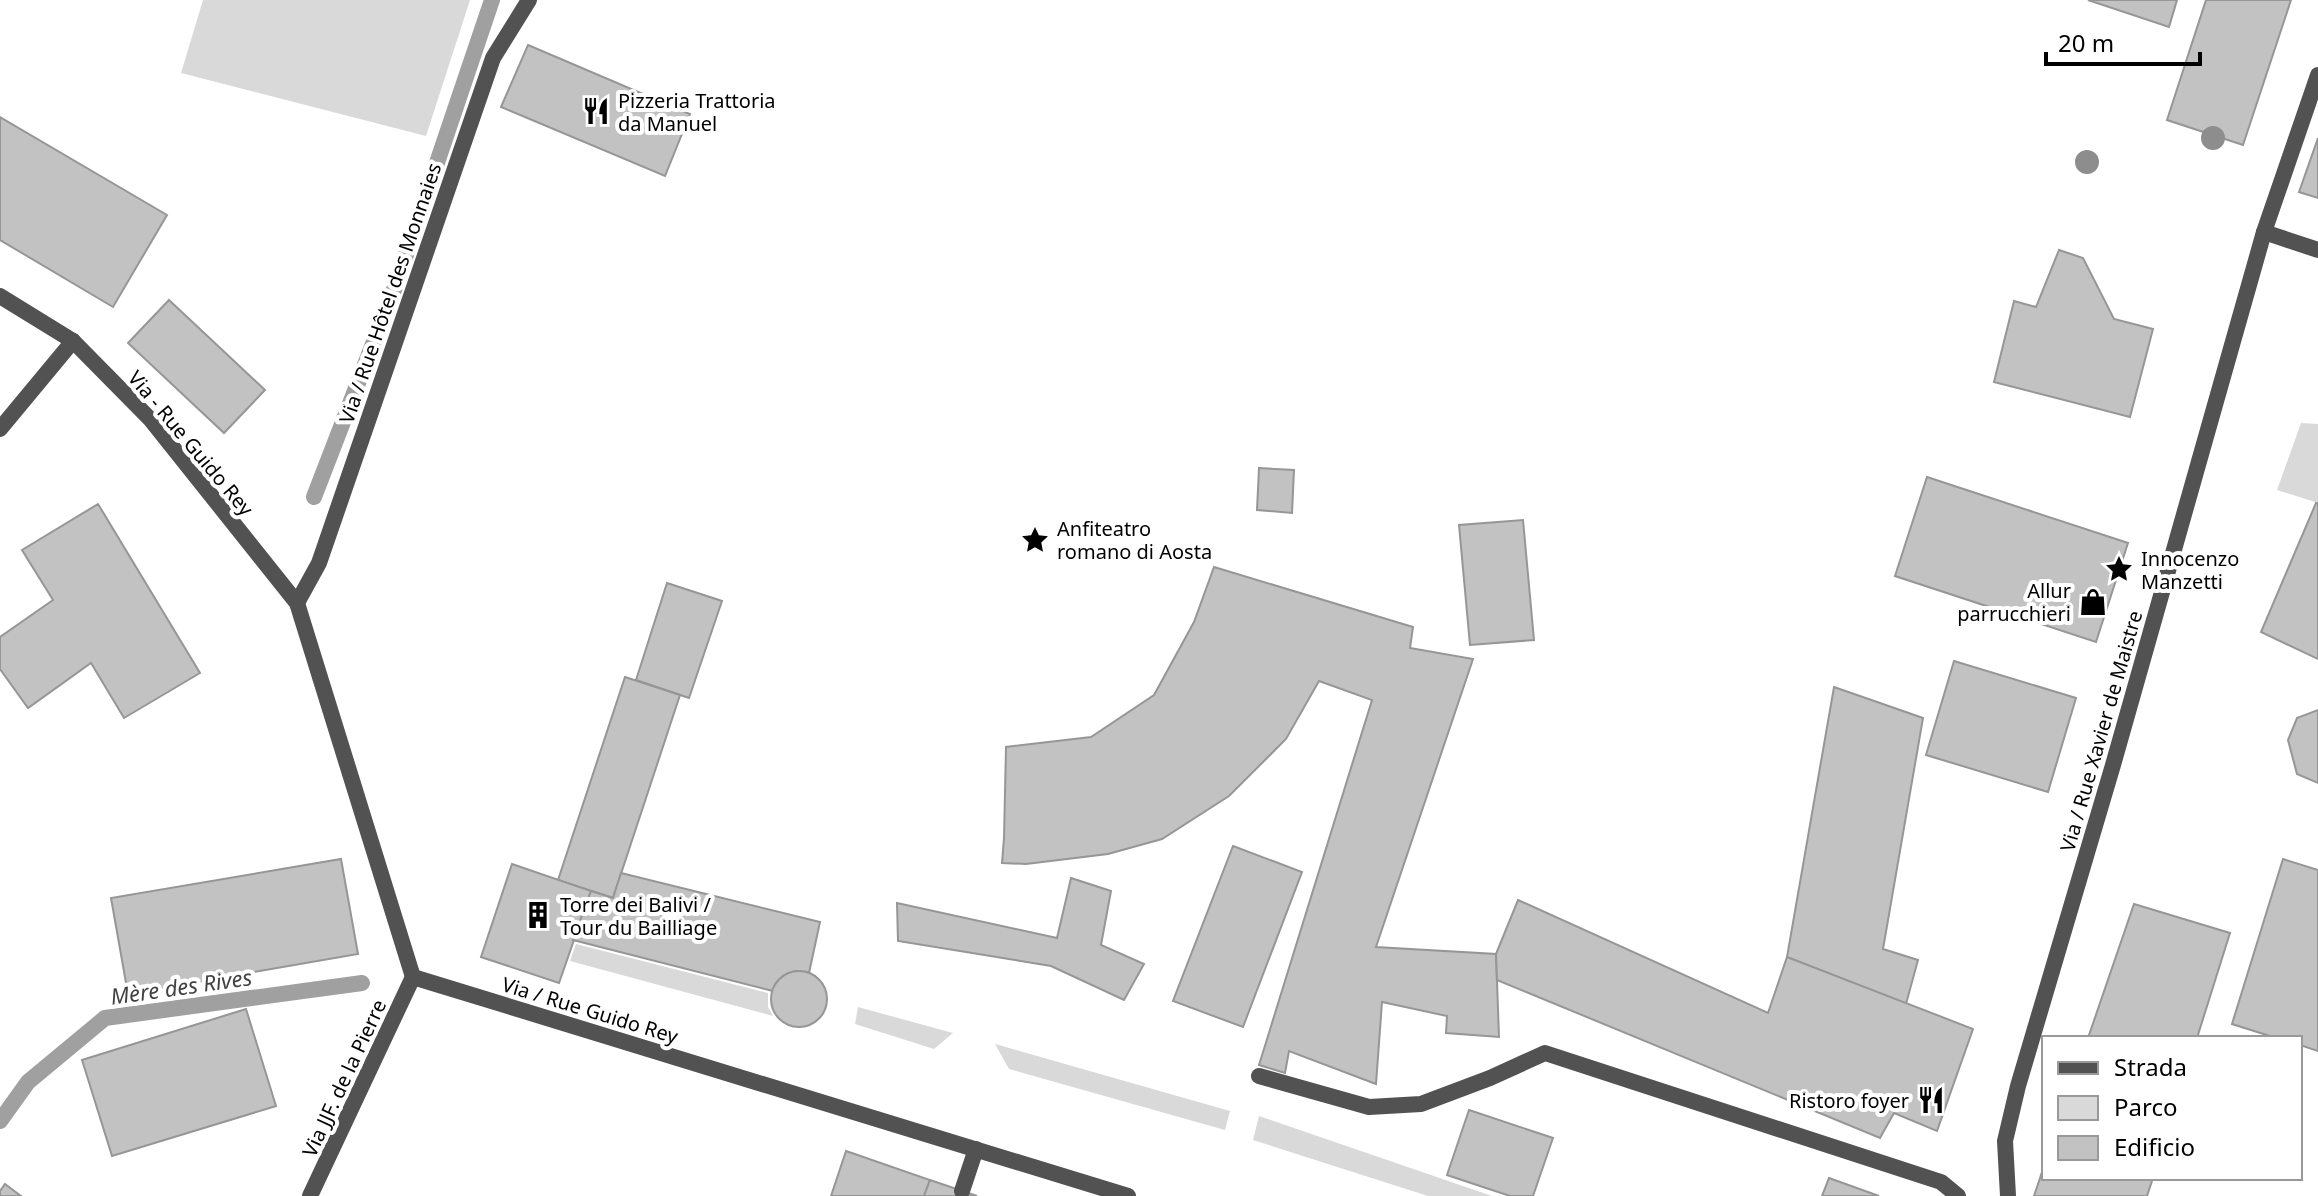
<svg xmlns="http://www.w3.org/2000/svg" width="2318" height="1196" font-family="'Noto Sans',sans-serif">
  <rect width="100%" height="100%" fill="#fff"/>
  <!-- green -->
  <g fill="#d9d9d9">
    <path d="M203,0h267l-44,136 -245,-63z"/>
    <path d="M2301,423l17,1v79l-41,-13z"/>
    <path d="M576,944l192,49v14l5,9 -203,-55z"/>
    <path d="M858,1007l95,26 -19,16 -79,-25z"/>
    <path d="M995,1044l235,67 -5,19 -216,-61z"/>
    <path d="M1259,1116l233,80h-64l-175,-56z"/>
  </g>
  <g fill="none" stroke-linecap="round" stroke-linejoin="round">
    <!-- stream -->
    <g stroke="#a0a0a0" stroke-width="16">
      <path d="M314,497l81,-210 97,-287"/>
      <path d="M0,1121l28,-39 77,-64 257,-35"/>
    </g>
  </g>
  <!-- building -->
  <g fill="#c2c2c2" stroke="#969696" stroke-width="2">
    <path d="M2088,0h89l-8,27z"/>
    <path d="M2206,0h85l-48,145 -76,-25z"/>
    <path d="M528,45l162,69 -25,62 -164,-69z"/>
    <path d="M0,117l167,98 -54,92 -113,-67z"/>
    <path d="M2318,138v60l-19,-6z"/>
    <path d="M2059,250l24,8 31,61 39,10 -23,88 -136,-35 20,-81 22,6z"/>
    <path d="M169,300l96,90 -41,43 -96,-90z"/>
    <path d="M1259,468l35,2 -2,43 -35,-3z"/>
    <path d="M1927,477l201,66 -32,99 -201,-66z"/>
    <path d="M2316,503h2v156l-57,-27z"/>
    <path d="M98,504l102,169 -76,45 -33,-55 -63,45 -28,-39v-32l53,-37 -31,-50z"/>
    <path d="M1523,520l11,120 -64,5 -11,-120z"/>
    <path d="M1214,567l199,60 -3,21 63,11 -97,288 120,7 3,83 -53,-4 1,-17 -65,-14 -6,82 -87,-33 -4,22 -26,-8 113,-365 -53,-19 -33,58 -57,57 -67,43 -54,15 -82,10 -24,-1 2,-25 2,-91 85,-10 63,-42 40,-73z"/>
    <path d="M667,583l55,18 -33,97 -53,-18z"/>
    <path d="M1954,661l122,37 -28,94 -122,-37z"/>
    <path d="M625,677l55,18 -67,203 -55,-18z"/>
    <path d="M1834,687l89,31 -40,231 35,11 -12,44 -119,-47z"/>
    <path d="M2318,710v73l-21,-9 -9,-34 9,-22z"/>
    <path d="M1233,846l69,26 -59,155 -70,-26z"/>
    <path d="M341,859l17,95 -230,40 -17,-96z"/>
    <path d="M2283,859l35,11v181l-18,-6v-7h-24l-44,-14z"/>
    <path d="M512,864l79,27 -32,92 -78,-26z"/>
    <path d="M621,873l199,49 -11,51 -13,-2 -13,5 -7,7 -3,8 -200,-51 18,-49 22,7z"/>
    <path d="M1071,878l40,13 -10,54 43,19 -20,36 -73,-34 -153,-25 -1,-38 160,35z"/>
    <path d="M1518,900l250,113 19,-56 186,72 -36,102 -43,-18 -14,25 -383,-158 -1,-26z"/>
    <path d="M2134,904l96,29 -33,105h-109z"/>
    <circle cx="799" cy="999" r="28"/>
    <path d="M246,1009l30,97 -164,50 -30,-96z"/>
    <path d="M1469,1110l84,28 -20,58h-23l-63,-21z"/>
    <path d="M846,1151l84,29 -6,16h-93z"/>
    <path d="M2044,1166v12h109l-6,18h-113z"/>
    <path d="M1829,1178l50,18h-57z"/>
    <path d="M930,1180l47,16h-53z"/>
    <path d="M5,1184l16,12h-21v-5z"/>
  </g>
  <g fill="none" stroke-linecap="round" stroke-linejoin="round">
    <!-- service -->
    <path stroke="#525252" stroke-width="16" d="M962,1191l14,-42"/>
    <!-- pedestrian -->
    <path stroke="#525252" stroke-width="16" d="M1259,1076l110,31 52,-3 69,-26 55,-25 396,129 17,14"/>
    <!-- minor -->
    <g stroke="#525252" stroke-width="16">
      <path d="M2264,232l54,18"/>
      <path d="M0,296l73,45 78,79 146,183 116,374"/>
      <path d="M0,429l73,-88"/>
      <path d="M297,603l22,-40 174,-505 36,-58"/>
      <path d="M413,977l715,219"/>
      <path d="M310,1196l103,-219"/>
      <path d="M2008,1196l-3,-55 13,-55 95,-321 151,-533 54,-157"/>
    </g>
  </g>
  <!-- trees -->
  <g fill="#8d8d8d">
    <circle cx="2213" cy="138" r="12"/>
    <circle cx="2087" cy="162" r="12"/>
  </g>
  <!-- icons -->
  <defs>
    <g id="restaurant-bare" transform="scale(2.16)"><path d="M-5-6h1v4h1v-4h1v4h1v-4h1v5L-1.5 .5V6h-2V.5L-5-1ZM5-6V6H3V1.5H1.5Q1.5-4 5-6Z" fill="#000" stroke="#fff" stroke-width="2.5" paint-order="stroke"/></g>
    <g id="sight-bare" transform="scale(2.16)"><path d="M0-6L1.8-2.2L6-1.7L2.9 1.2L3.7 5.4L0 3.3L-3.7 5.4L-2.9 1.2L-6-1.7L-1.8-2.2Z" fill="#000" stroke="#fff" stroke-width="2.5" paint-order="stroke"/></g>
    <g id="shop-bare" transform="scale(2.16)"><path d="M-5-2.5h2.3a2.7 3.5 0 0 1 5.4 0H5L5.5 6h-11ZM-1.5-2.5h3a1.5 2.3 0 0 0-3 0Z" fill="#000" stroke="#fff" stroke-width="2.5" paint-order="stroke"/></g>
    <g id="building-bare" transform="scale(2.16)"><path d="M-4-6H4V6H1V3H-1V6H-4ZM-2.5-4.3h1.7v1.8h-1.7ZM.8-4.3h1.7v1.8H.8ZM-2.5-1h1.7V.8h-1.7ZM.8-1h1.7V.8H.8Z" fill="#000" stroke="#fff" stroke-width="2.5" paint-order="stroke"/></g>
  </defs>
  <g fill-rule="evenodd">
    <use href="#restaurant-bare" x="596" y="111"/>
    <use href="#sight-bare" x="1035" y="540"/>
    <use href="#sight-bare" x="2119" y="569"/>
    <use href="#shop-bare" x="2093" y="602"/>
    <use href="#building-bare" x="538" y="915"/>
    <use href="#restaurant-bare" x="1931" y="1100"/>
  </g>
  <g text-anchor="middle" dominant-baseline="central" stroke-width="8" stroke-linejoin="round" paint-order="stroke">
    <!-- poi labels -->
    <g font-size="20" fill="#000" stroke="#fff" text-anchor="start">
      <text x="618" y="100">Pizzeria Trattoria<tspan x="618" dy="23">da Manuel</tspan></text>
      <text x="1057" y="528">Anfiteatro<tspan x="1057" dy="23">romano di Aosta</tspan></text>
      <text x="2141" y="558">Innocenzo<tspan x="2141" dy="23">Manzetti</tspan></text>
      <text x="2071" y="590" text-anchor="end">Allur<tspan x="2071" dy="23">parrucchieri</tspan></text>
      <text x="560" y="904">Torre dei Balivi /<tspan x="560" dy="23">Tour du Bailliage</tspan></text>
      <text x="1909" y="1100" text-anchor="end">Ristoro foyer</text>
    </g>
    <!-- street labels -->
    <g font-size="20" fill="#000" stroke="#fff">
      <text transform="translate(390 293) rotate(-71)">Via / Rue Hôtel des Monnaies</text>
      <text transform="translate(191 443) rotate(50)">Via - Rue Guido Rey</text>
      <text transform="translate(2101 731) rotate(-74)">Via / Rue Xavier de Maistre</text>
      <text transform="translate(590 1010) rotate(17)">Via / Rue Guido Rey</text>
      <text transform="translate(344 1078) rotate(-65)">Via JJF. de la Pierre</text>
    </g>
    <!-- water labels -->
    <g font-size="22" font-style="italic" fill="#414141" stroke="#fff">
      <text transform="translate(181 986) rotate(-8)">Mère des Rives</text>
    </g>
  </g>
  <!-- legend -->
  <rect x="2042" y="1036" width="260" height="144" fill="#ffffff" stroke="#999999" stroke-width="2"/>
  <rect x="2058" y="1062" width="40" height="12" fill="#525252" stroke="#999999" stroke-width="2"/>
  <text x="2114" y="1076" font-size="24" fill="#000000">Strada</text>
  <rect x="2058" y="1096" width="40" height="24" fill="#d9d9d9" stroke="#999999" stroke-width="2"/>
  <text x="2114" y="1116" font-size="24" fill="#000000">Parco</text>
  <rect x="2058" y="1136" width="40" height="24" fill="#c2c2c2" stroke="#999999" stroke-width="2"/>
  <text x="2114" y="1156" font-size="24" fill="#000000">Edificio</text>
  <!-- scale -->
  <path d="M2046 52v12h154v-12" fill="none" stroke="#000000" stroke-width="4"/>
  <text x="2058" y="52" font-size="24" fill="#000000" stroke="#ffffff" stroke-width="6" paint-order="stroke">20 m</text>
</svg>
